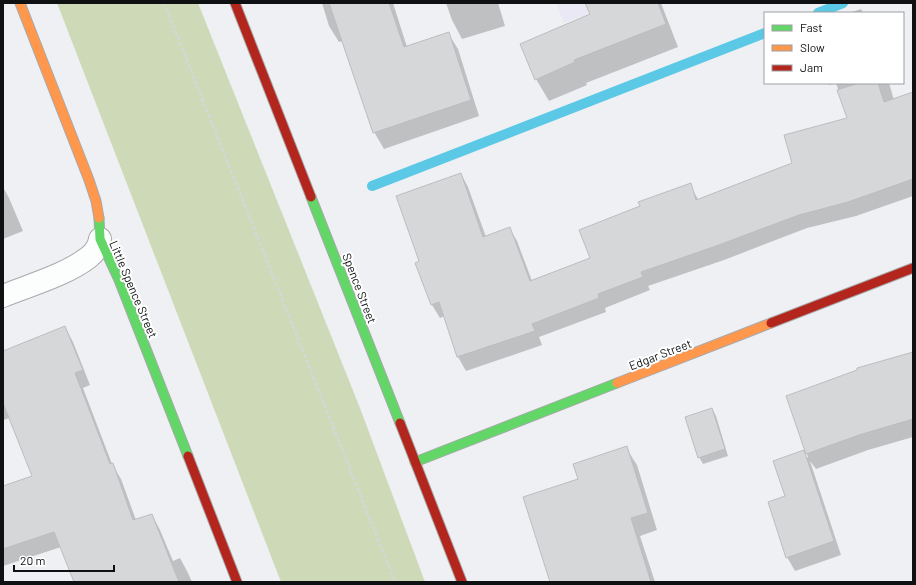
<svg xmlns="http://www.w3.org/2000/svg" width="916" height="585" font-family="Barlow,sans-serif">
  <rect width="100%" height="100%" fill="#eef0f3"/>
  <!-- industrial -->
  <path fill="#ebe8f6" d="M556,3h58l-50,20z"/>
  <!-- green -->
  <path fill="#ced9b8" d="M57,3h141l162,405 65,174h-144z"/>
  <!-- shadow -->
  <g fill="#0003">
    <path d="M322,3h71l14,44 41,-14 10,16 21,67 -95,33 -10,-17 -31,-91 -4,1 -10,-16z"/>
    <path d="M446,3h52l7,23 -43,13 -10,-19z"/>
    <path d="M586,3h75l17,44 -92,36 1,2 -38,16 -13,-22 55,-64z"/>
    <path d="M861,9l2,4h-14z"/>
    <path d="M828,83h7l-6,2z"/>
    <path d="M836,83h53l5,17 19,-7v103l-57,20 -49,12 -83,32 -76,26 2,4 -45,18 1,4 -67,25 3,8 -76,26 -8,-14 -13,-41 -5,2 -8,-13 -12,-43 41,-88 7,13 18,50 23,-9 8,13 15,40 59,-22 50,-52 49,-22 9,16 94,-37 55,-45z"/>
    <path d="M3,187l6,11 14,33 -20,8z"/>
    <path d="M65,327l8,15 17,43 -7,3 29,76 9,15 15,41 16,-5 8,15 13,31 7,-3 8,15 4,9h-117l-14,-35 -58,19v-79l30,-10 -23,-59 -7,2v-68z"/>
    <path d="M913,353v84l-45,13 -52,19 -6,-8 31,94 -46,16 -8,-14 -1,-60 18,-45 3,6 1,-1 -21,-61z"/>
    <path d="M712,409l4,7 12,40 -25,8 -4,-7z"/>
    <path d="M626,448l11,17 20,65 -17,6 15,46h-104l28,-103z"/>
  </g>
  <g fill="none" stroke-linecap="round" stroke-linejoin="round">
    <!-- stream -->
    <g stroke="#5bc9e6" stroke-width="10">
      <path d="M818,13l25,-10"/>
      <path d="M372,186l393,-153"/>
    </g>
  </g>
  <!-- building -->
  <g fill="#d5d7d8" stroke="#bbbdbf">
    <path d="M329,3h60l15,44 45,-15 22,68 -98,33z"/>
    <path d="M585,3h73l8,21 -92,36 1,2 -40,18 -15,-36 70,-30z"/>
    <path d="M859,83h19l6,19 29,-10v87l-65,23 -49,13 -83,31 -75,26 2,5 -45,17 1,4 -67,26 3,7 -78,26 -18,-55 -8,3 -16,-42 4,-2 -23,-65 65,-23 22,64 27,-10 20,54 60,-23 -11,-28 61,-24 -2,-4 53,-19 5,17 96,-37 -8,-28 63,-17 -10,-28z"/>
    <path d="M65,326l18,44 -8,3 35,91 3,-1 20,57 19,-6 27,68h-105l-20,-50 -51,17v-63l29,-10 -29,-73v-52z"/>
    <path d="M913,352v67l-54,16 -53,19 -20,-58 71,-26v-2z"/>
    <path d="M712,408l13,41 -27,9 -13,-41z"/>
    <path d="M627,446l21,67 -17,5 20,64h-101l-27,-85 55,-18 -5,-15z"/>
    <path d="M804,450l30,91 -48,17 -18,-56 17,-6 -12,-35z"/>
  </g>
  <g fill="none" stroke-linecap="round" stroke-linejoin="round">
    <!-- street casing -->
    <g stroke="#a8a9ab" stroke-width="24">
      <path id="street" d="M3,296c27,-11 63,-21 86,-39 5,-4 10,-11 11,-18"/>
    </g>
    <!-- fast casing -->
    <g stroke="#a8a9ab" stroke-width="11">
      <g id="fast">
        <path d="M311,197l89,226"/>
        <path d="M99,218l1,21 19,41 69,176"/>
        <path d="M415,462l202,-79"/>
      </g>
    </g>
    <!-- slow casing -->
    <g stroke="#a8a9ab" stroke-width="11">
      <g id="slow">
        <path d="M20,3l69,177 7,21 3,17"/>
        <path d="M617,383l154,-60"/>
      </g>
    </g>
    <!-- jam casing -->
    <g stroke="#a8a9ab" stroke-width="11">
      <g id="jam">
        <path d="M235,3l76,194"/>
        <path d="M771,323l142,-55"/>
        <path d="M400,423l62,159"/>
        <path d="M188,456l49,126"/>
      </g>
    </g>
    <!-- path -->
    <path stroke="#d6d6d7" stroke-width="2.5" stroke-dasharray="4 2" stroke-linecap="butt" d="M164,3l231,579"/>
    <!-- street -->
    <use href="#street" stroke="#fcfdfd" stroke-width="22"/>
    <!-- fast -->
    <use href="#fast" stroke="#63d668" stroke-width="9"/>
    <!-- slow -->
    <use href="#slow" stroke="#ff974d" stroke-width="9"/>
    <!-- jam -->
    <use href="#jam" stroke="#b3261e" stroke-width="9"/>
  </g>
  <g text-anchor="middle" dominant-baseline="central" stroke-width="4" stroke-linejoin="round" paint-order="stroke">
    <!-- street labels -->
    <g font-size="12" fill="#0f1012" stroke="#fff">
      <text transform="translate(360 288) rotate(69)">Spence Street</text>
      <text transform="translate(134 289) rotate(67)">Little Spence Street</text>
      <text transform="translate(660 354) rotate(-21)">Edgar Street</text>
    </g>
  </g>
  <!-- border -->
  <rect width="916" height="585" fill="none" stroke="#0f1012" stroke-width="8"/>
  <!-- legend -->
  <rect x="764" y="12" width="140" height="72" fill="#ffffff" stroke="#9f9fa0"/>
  <rect x="772" y="25" width="20" height="6" fill="#63d668" stroke="#9f9fa0"/>
  <text x="800" y="32" font-size="12" fill="#0f1012">Fast</text>
  <rect x="772" y="45" width="20" height="6" fill="#ff974d" stroke="#9f9fa0"/>
  <text x="800" y="52" font-size="12" fill="#0f1012">Slow</text>
  <rect x="772" y="65" width="20" height="6" fill="#b3261e" stroke="#9f9fa0"/>
  <text x="800" y="72" font-size="12" fill="#0f1012">Jam</text>
  <!-- scale -->
  <path d="M14 565v6h100v-6" fill="none" stroke="#0f1012" stroke-width="2"/>
  <text x="20" y="565" font-size="12" fill="#0f1012" stroke="#ffffff" stroke-width="3" paint-order="stroke">20 m</text>
</svg>
